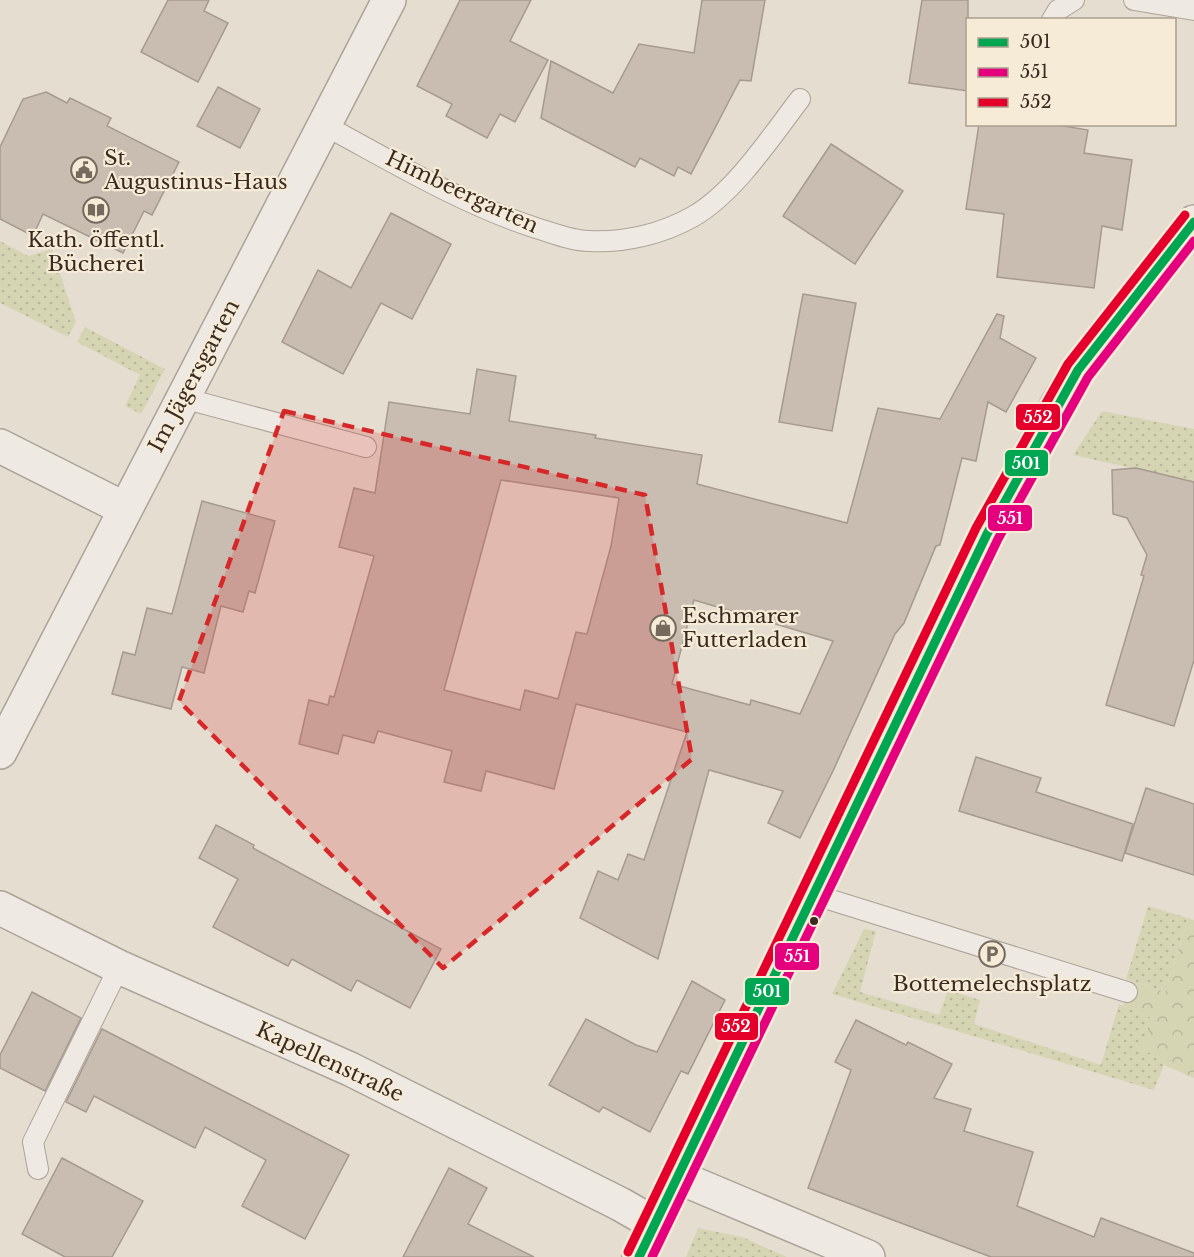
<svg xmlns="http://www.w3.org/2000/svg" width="1194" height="1257" font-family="'Libre Baskerville',serif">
  <defs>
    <pattern id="grass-dots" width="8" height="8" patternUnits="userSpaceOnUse" patternTransform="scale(1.5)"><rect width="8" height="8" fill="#d6d5b3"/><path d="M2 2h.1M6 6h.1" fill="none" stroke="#b8b79a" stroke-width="1.8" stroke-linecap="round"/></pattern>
    <pattern id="park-crowns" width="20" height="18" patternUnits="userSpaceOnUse" patternTransform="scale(1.5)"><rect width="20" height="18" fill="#d6d5b3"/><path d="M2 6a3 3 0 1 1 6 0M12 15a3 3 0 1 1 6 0" fill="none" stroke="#b8b79a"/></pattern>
  </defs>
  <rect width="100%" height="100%" fill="#e5ded0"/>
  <!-- grass -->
  <g fill="url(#grass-dots)">
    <path d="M0,241l28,15 24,-7 24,73 -8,15 -68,-34z"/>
    <path d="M85,327l80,42 -24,45 -16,-8 15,-31 -63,-33z"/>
    <path d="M1102,411l92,18v53l-121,-27z"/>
    <path d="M1148,906l40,12 -23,74 -39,-13z"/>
    <path d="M864,929l12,2 -16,61 79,23 9,-25 32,10 -6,24 127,41 18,-61 35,15 12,41 -12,30 -322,-96z"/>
    <path d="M698,1228l44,9 45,20h-101z"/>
  </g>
  <!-- park -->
  <path fill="url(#park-crowns)" d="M1188,918l6,2v158l-30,-13 1,-5 -24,-11 13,-30 -31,-13 8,-25 34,11z"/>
  <!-- building -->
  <g fill="#c9bcb1" stroke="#a69a8f" stroke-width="1.5" fill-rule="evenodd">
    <path d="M168,0h41l-5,11 24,12 -30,59 -57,-30z"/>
    <path d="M460,0h71l-21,41 38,19 -33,62 -15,-8 -13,24 -41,-22 6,-12 -35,-18z"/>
    <path d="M702,0h63l-14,81 -11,-1 -49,94 -13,-7 -4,9 -34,-18 -5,9 -94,-49 10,-57 62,32 26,-49 55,9z"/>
    <path d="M922,0h46v91l-59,-8z"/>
    <path d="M218,87l42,22 -20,39 -43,-22z"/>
    <path d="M46,92l21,11 3,-5 41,20 -4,8 72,36 -27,53 -8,-4 -21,42 -80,-39 -10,22 -33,-17v-72l23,-48z"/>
    <path d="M979,124h73l36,6 -4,23 48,7 -10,70 -20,-4 -8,62 -97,-11 7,-63 -38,-5z"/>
    <path d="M831,144l72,47 -48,73 -72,-48z"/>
    <path d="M391,213l60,31 -39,75 -31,-16 -38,71 -61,-32 36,-72 33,18z"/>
    <path d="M803,294l53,9 -24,128 -53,-9z"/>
    <path d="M997,314l7,2 -4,22 36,20 -30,54 -18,-10 -12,59 -14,-3 -22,87 -4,1 -32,77 -9,11 -62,137 -33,67 -32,-15 15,-32 -74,-21 -51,189 -78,-41 18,-47 20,9 10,-26 16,6 43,-128 -111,-28 -22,85 -68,-18 -5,20 -37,-9 8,-31 -74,-20 -4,12 -31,-8 -5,19 -39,-10 10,-44 19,5 2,-9 4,1 40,-141 -35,-9 15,-59 21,5 14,-91 81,12 7,-45 39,7 -7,45 87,14 -1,3 107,17 -5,29 150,39 31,-115 62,11zM501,480l118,18 -8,48 -24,88 -11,-2 -18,67 -33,-9 -5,20 -76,-20zM694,600l139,41 -33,73 -49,-14 -1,5 -78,-21z"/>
    <path d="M1136,468l58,14v178l-20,66 -68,-21 38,-129 -3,-1 6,-20 -20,-37 -14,-4 -1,-44z"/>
    <path d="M202,501l73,20 -20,72 -6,-2 -6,21 -22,-6 -17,67 -22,-6 -11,42 -59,-15 11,-42 12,3 12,-47 25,6z"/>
    <path d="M976,757l65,21 -5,14 97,32 -11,37 -163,-50z"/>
    <path d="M1146,788l48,16v71l-69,-22z"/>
    <path d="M216,825l38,20 -1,3 188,101 -31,59 -53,-28 -6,11 -59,-32 -4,7 -75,-39 25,-48 -39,-21z"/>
    <path d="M692,981l33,19 -37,74 -7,-3 -31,61 -47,-25 -4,5 -50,-27 37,-66 50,26 21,7z"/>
    <path d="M32,992l49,26 -36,73 -45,-23v-13z"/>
    <path d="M856,1020l50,25 2,-3 44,22 -18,34 37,11 -7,22 69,21 -16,54 77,31 7,-19 93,35v4h-203l-183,-69 43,-118 -16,-8z"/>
    <path d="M102,1029l247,126 -44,84 -63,-33 24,-46 -61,-33 -10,21 -101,-52 -8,16 -20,-10z"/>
    <path d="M62,1158l81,43 -31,56h-47l-43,-23z"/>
    <path d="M449,1168l38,20 -19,36 66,33h-131z"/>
  </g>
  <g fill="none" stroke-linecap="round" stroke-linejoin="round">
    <!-- service casing -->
    <g stroke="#aba398" stroke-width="22">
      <g id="service">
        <path d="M1134,0l60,10"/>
        <path d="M1052,20l6,-10 16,-10"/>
        <path d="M324,125c69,37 138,79 212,103 17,5 36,13 53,13 35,2 74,-7 105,-25 41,-24 77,-79 106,-117"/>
        <path d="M183,398l183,49"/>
        <path d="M815,895l312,97"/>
        <path d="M38,1169l-5,-27 86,-175"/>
      </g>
    </g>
    <!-- minor casing -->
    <g stroke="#aba398" stroke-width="36">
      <g id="minor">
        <path d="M0,446l125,63"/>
        <path d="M0,752l389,-752"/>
        <path d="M0,908l119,59 231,102 270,135 35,20"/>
        <path d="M678,1177l190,80"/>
      </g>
    </g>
    <!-- tertiary casing -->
    <g stroke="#aba398" stroke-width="36">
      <path id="tertiary" d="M639,1257l348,-723 70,-129 21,-35 116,-148"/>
    </g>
    <!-- service -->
    <use href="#service" stroke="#eee9e2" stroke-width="20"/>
    <!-- minor -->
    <use href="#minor" stroke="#eee9e2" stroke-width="33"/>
    <!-- tertiary -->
    <use href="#tertiary" stroke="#eee9e2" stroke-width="33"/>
    <!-- bus-1 casing -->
    <g stroke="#f6ebd7" stroke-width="14">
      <path id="bus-1" d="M639,1257l348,-723 91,-164 116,-148"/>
    </g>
    <!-- bus-2 casing -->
    <g stroke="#f6ebd7" stroke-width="14">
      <path id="bus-2" d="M652,1257l346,-718 90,-162 106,-136"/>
    </g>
    <!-- bus-3 casing -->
    <g stroke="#f6ebd7" stroke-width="14">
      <path id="bus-3" d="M628,1252l348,-724 92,-164 117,-149"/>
    </g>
    <!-- bus-1 -->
    <use href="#bus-1" stroke="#00a651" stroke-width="9"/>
    <!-- bus-2 -->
    <use href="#bus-2" stroke="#e5007d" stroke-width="9"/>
    <!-- bus-3 -->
    <use href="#bus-3" stroke="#e4002b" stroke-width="9"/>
  </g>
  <!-- marked area -->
  <path fill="#d62828" fill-opacity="0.2" stroke="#d62828" stroke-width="4.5" stroke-dasharray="12 8" stroke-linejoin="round" d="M284,411l361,84 47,264 -249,209 -264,-267z"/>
  <!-- icons -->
  <defs>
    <g id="civic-ring" transform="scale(1.35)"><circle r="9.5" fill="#f6ebd7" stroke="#766a5e" stroke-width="1.5"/><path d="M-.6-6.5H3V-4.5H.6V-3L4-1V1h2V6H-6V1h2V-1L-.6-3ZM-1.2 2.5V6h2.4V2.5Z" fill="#766a5e"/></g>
    <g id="library-ring" transform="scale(1.35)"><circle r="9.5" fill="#f6ebd7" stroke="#766a5e" stroke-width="1.5"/><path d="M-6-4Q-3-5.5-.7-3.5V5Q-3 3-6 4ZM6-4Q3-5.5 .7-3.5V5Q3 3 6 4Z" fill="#766a5e"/></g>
    <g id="shop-ring" transform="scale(1.35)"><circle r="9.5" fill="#f6ebd7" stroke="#766a5e" stroke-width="1.5"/><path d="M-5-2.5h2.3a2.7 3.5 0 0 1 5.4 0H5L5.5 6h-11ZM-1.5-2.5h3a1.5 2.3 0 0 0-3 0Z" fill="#766a5e"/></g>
    <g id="parking-ring" transform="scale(1.35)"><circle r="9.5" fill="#f6ebd7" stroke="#766a5e" stroke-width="1.5"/><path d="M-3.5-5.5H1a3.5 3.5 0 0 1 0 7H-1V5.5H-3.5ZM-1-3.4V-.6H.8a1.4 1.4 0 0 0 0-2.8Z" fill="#766a5e"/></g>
  </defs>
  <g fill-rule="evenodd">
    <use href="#civic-ring" x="84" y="170"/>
    <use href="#library-ring" x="96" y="210"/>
    <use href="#shop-ring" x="663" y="628"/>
    <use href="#parking-ring" x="992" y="954"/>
  </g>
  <!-- markers -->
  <circle fill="#3a2b20" stroke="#f6ebd7" stroke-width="2" cx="814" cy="921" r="5"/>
  <g text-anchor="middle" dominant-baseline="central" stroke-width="4.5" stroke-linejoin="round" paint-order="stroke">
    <!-- poi labels -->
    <g font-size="21" fill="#3a2b20" stroke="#f6ebd7" text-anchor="start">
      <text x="104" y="158">St.<tspan x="104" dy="24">Augustinus-Haus</tspan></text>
      <text x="96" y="240" text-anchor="middle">Kath. öffentl.<tspan x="96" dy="24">Bücherei</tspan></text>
      <text x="682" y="616">Eschmarer<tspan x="682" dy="24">Futterladen</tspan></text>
      <text x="992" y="984" text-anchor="middle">Bottemelechsplatz</text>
    </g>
    <!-- street labels -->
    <g font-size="21" fill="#3a2b20" stroke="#f6ebd7">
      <text transform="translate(462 192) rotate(25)">Himbeergarten</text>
      <text transform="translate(194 376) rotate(-62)">Im Jägersgarten</text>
      <text transform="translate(330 1062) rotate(25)">Kapellenstraße</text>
    </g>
  </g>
  <g stroke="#f6ebd7" stroke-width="2">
    <rect x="1015" y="403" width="46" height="28" rx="6" fill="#e4002b"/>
    <rect x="1004" y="449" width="45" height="28" rx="6" fill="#00a651"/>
    <rect x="987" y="504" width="46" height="28" rx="6" fill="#e5007d"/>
    <rect x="774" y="942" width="46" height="29" rx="6" fill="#e5007d"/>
    <rect x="744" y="977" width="46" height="29" rx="6" fill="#00a651"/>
    <rect x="714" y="1012" width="45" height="29" rx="6" fill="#e4002b"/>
  </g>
  <g font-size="16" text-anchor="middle" font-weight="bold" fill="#fff">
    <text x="1038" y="423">552</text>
    <text x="1026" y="469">501</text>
    <text x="1010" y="524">551</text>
    <text x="797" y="962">551</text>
    <text x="767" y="997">501</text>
    <text x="736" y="1032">552</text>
  </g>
  <!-- legend -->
  <rect x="966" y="18" width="210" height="108" fill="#f6ebd7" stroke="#ab9e8e" stroke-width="1.5"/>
  <rect x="978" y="38" width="30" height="9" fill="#00a651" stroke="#ab9e8e" stroke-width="1.5"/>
  <text x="1020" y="48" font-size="18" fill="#3a2b20">501</text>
  <rect x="978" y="68" width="30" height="9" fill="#e5007d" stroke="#ab9e8e" stroke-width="1.5"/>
  <text x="1020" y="78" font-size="18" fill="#3a2b20">551</text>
  <rect x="978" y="98" width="30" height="9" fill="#e4002b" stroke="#ab9e8e" stroke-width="1.5"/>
  <text x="1020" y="108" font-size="18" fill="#3a2b20">552</text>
</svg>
